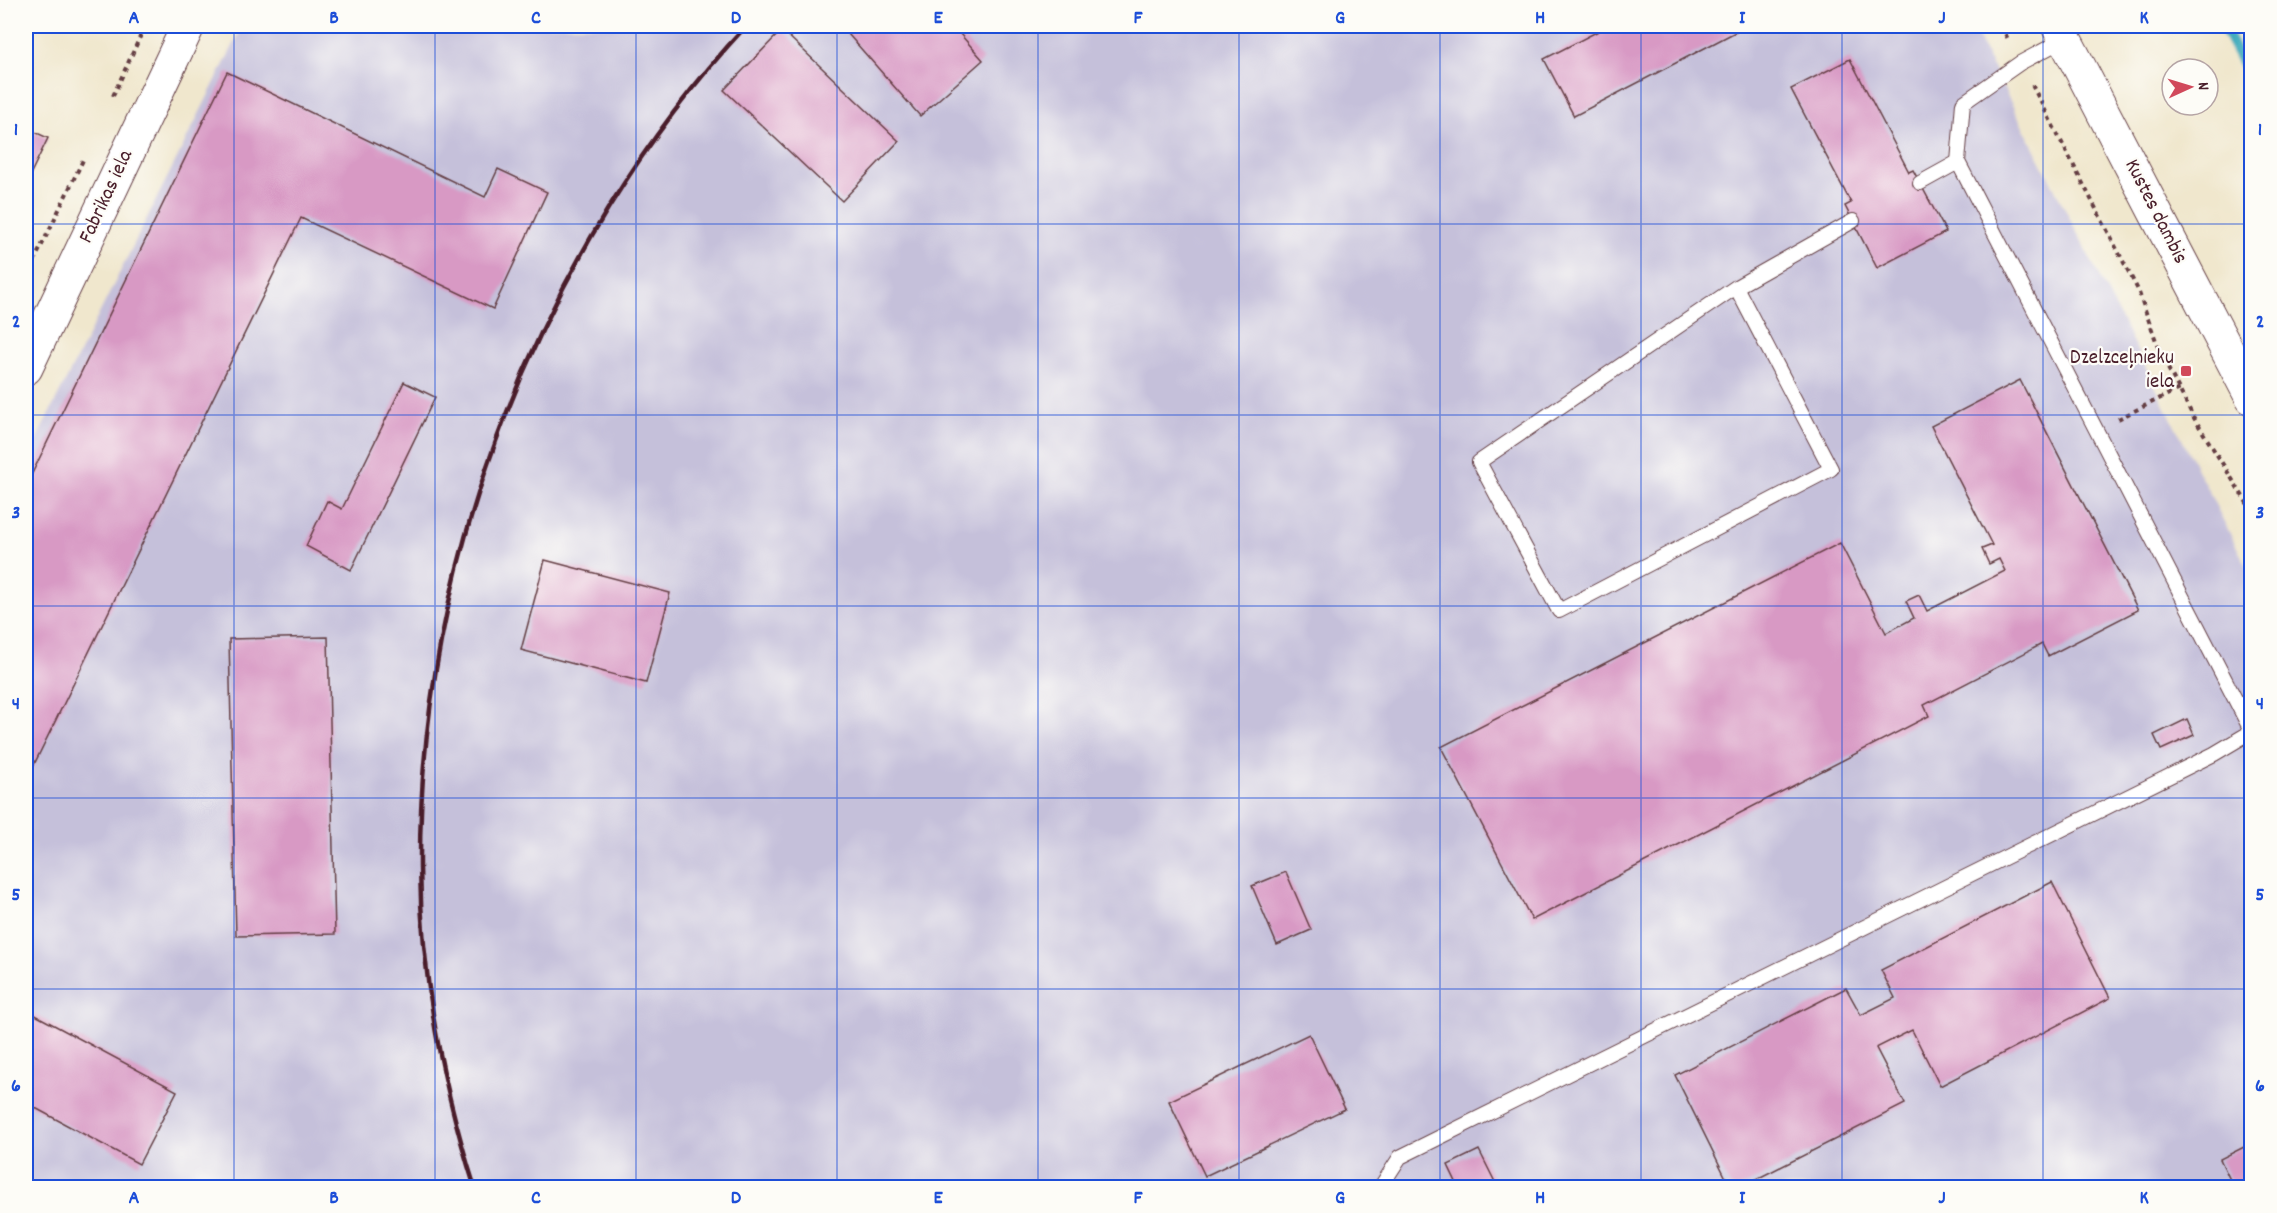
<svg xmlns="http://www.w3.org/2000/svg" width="2277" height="1213" font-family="Dekko,sans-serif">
  <rect width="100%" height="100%" fill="#fdfcf7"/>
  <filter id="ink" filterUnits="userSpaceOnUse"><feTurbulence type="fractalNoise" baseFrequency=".0167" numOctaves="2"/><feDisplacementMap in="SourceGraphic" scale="12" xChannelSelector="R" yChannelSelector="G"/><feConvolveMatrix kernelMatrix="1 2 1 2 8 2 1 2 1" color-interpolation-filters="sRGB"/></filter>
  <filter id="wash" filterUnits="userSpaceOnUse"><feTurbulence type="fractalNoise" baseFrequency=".008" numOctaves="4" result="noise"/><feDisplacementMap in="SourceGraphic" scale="24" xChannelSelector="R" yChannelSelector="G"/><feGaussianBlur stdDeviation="1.35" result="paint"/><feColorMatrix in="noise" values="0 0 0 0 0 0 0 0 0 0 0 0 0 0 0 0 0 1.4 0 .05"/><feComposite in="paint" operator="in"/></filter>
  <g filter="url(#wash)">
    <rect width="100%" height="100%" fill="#f0e7cd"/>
    <!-- industrial -->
    <path fill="#c5c0da" d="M243,26h1729l279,549v612h-2225v-727z"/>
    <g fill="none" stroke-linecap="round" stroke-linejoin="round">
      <!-- stream -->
      <path stroke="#3caabb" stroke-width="10" d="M2223,26l29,55"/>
    </g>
    <g id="blocks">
      <!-- building -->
      <g fill="#d899c4">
        <path d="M841,26h112l30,34 -63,56z"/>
        <path d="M1608,26h139l-173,90 -30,-57z"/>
        <path d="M782,30l117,111 -57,60 -118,-111z"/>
        <path d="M1850,59l59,113 4,-2 33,62 -69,36 -32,-62 6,-3 -60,-114z"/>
        <path d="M227,72l258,125 13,-28 49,23 -54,117 -192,-91 -275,563v-295z"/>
        <path d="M26,128l22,10 -22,45z"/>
        <path d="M2020,380l118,230 -90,46 -6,-12 -118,61 5,11 -397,204 -91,-173 399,-204 46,90 28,-15 -8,-17 13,-6 8,16 78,-40 -6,-12 -10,5 -7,-15 10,-4 -61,-119z"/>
        <path d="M404,382l31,15 -84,173 -45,-24 21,-45 15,8z"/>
        <path d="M545,560l125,33 -24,90 -125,-33z"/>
        <path d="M328,637l7,297 -99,2 -7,-297z"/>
        <path d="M2187,719l7,16 -33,15 -7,-15z"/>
        <path d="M1286,872l25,58 -34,15 -25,-59z"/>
        <path d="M2052,882l58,116 -170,88 -28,-56 -36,18 29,56 -166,84h-8l-56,-113 171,-87 15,27 34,-17 -14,-28z"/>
        <path d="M26,1010l151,81 -38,73 -113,-61z"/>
        <path d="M1309,1034l36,75 -140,67 -36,-75z"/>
        <path d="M2252,1143v45h-18l-14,-29z"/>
        <path d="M1479,1150l19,38h-39l-11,-23z"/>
      </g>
    </g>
  </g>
  <g filter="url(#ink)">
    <use href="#blocks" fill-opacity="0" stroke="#633d43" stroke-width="1.5"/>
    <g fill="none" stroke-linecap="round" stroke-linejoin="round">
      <!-- lane casing -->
      <g stroke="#633d43" stroke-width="16">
        <g id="lane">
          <path d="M2065,39l-45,24 -57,40 -5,59 294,570"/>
          <path d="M1920,183l38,-21"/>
          <path d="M1736,287l95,182 -272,142 -80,-149 257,-175 117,-66"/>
          <path d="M1380,1188l20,-31 814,-403 37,-22"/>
        </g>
      </g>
      <!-- primary casing -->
      <g stroke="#633d43" stroke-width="35">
        <g id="primary">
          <path d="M2058,26l194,372"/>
          <path d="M26,368l162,-342"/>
        </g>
      </g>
      <!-- path -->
      <g stroke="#633d43" stroke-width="4" stroke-dasharray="4.5 4.5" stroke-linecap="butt">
        <path d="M2001,26l8,15"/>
        <path d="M2032,85l106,205 23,65 33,63 58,93"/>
        <path d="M113,96l32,-70"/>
        <path d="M26,278l57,-118"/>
        <path d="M2118,419l61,-30"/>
      </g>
      <!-- lane -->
      <use href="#lane" stroke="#fff" stroke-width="14"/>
      <!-- primary -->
      <use href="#primary" stroke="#fff" stroke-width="33"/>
      <!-- rail -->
      <path stroke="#4a1f2b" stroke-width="4.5" d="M475,1188c-33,-103 -54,-213 -55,-321 -2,-302 121,-620 326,-841"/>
    </g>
  </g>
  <!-- grid -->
  <path fill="none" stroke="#1d4ed8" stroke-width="1.5" stroke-opacity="0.55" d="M234,26v1162M435,26v1162M636,26v1162M837,26v1162M1038,26v1162M1239,26v1162M1440,26v1162M1641,26v1162M1842,26v1162M2043,26v1162M26,224h2226M26,415h2226M26,606h2226M26,798h2226M26,989h2226"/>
  <!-- markers -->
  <rect fill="#d1495b" stroke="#fdfcf7" stroke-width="2" x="2180" y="365" width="12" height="12" rx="3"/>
  <g text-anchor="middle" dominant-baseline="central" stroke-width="4.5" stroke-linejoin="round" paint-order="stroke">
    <!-- street labels -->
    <g font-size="21" fill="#4a1f2b" stroke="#fdfcf7">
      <text transform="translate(107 197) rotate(-65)">Fabrikas iela</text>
      <text transform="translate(2155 212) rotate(63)">Kustes dambis</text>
    </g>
    <!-- poi labels -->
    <g font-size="21" fill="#4a1f2b" stroke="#fdfcf7" text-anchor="end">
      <text x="2174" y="359">Dzelzceļnieku<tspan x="2174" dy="24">iela</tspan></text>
    </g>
  </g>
  <!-- margin -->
  <rect width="2277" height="1213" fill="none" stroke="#fdfcf7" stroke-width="66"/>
  <!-- north arrow -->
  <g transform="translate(2190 87) rotate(86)"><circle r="28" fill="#fdfcf7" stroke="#b5a4a5" stroke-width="1.5"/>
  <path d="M0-4.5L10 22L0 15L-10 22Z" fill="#d1495b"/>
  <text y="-9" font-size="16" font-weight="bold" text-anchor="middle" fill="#4a1f2b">N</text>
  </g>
  <rect x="33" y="33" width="2211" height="1147" fill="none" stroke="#1d4ed8" stroke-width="2"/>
  <g font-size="20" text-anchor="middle" font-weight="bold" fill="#1d4ed8">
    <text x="134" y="23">A</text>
    <text x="334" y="23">B</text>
    <text x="536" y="23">C</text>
    <text x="736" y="23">D</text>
    <text x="938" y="23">E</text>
    <text x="1138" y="23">F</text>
    <text x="1340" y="23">G</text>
    <text x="1540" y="23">H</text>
    <text x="1742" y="23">I</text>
    <text x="1942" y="23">J</text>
    <text x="2144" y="23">K</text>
    <text x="16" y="135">1</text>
    <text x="2260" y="135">1</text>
    <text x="16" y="327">2</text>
    <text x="2260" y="327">2</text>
    <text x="16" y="518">3</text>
    <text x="2260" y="518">3</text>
    <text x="16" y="709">4</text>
    <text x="2260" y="709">4</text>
    <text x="16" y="900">5</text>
    <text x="2260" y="900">5</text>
    <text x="16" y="1091">6</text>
    <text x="2260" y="1091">6</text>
    <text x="134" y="1203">A</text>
    <text x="334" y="1203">B</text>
    <text x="536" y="1203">C</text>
    <text x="736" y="1203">D</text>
    <text x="938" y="1203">E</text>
    <text x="1138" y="1203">F</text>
    <text x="1340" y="1203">G</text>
    <text x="1540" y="1203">H</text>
    <text x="1742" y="1203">I</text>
    <text x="1942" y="1203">J</text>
    <text x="2144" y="1203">K</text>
  </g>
</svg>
